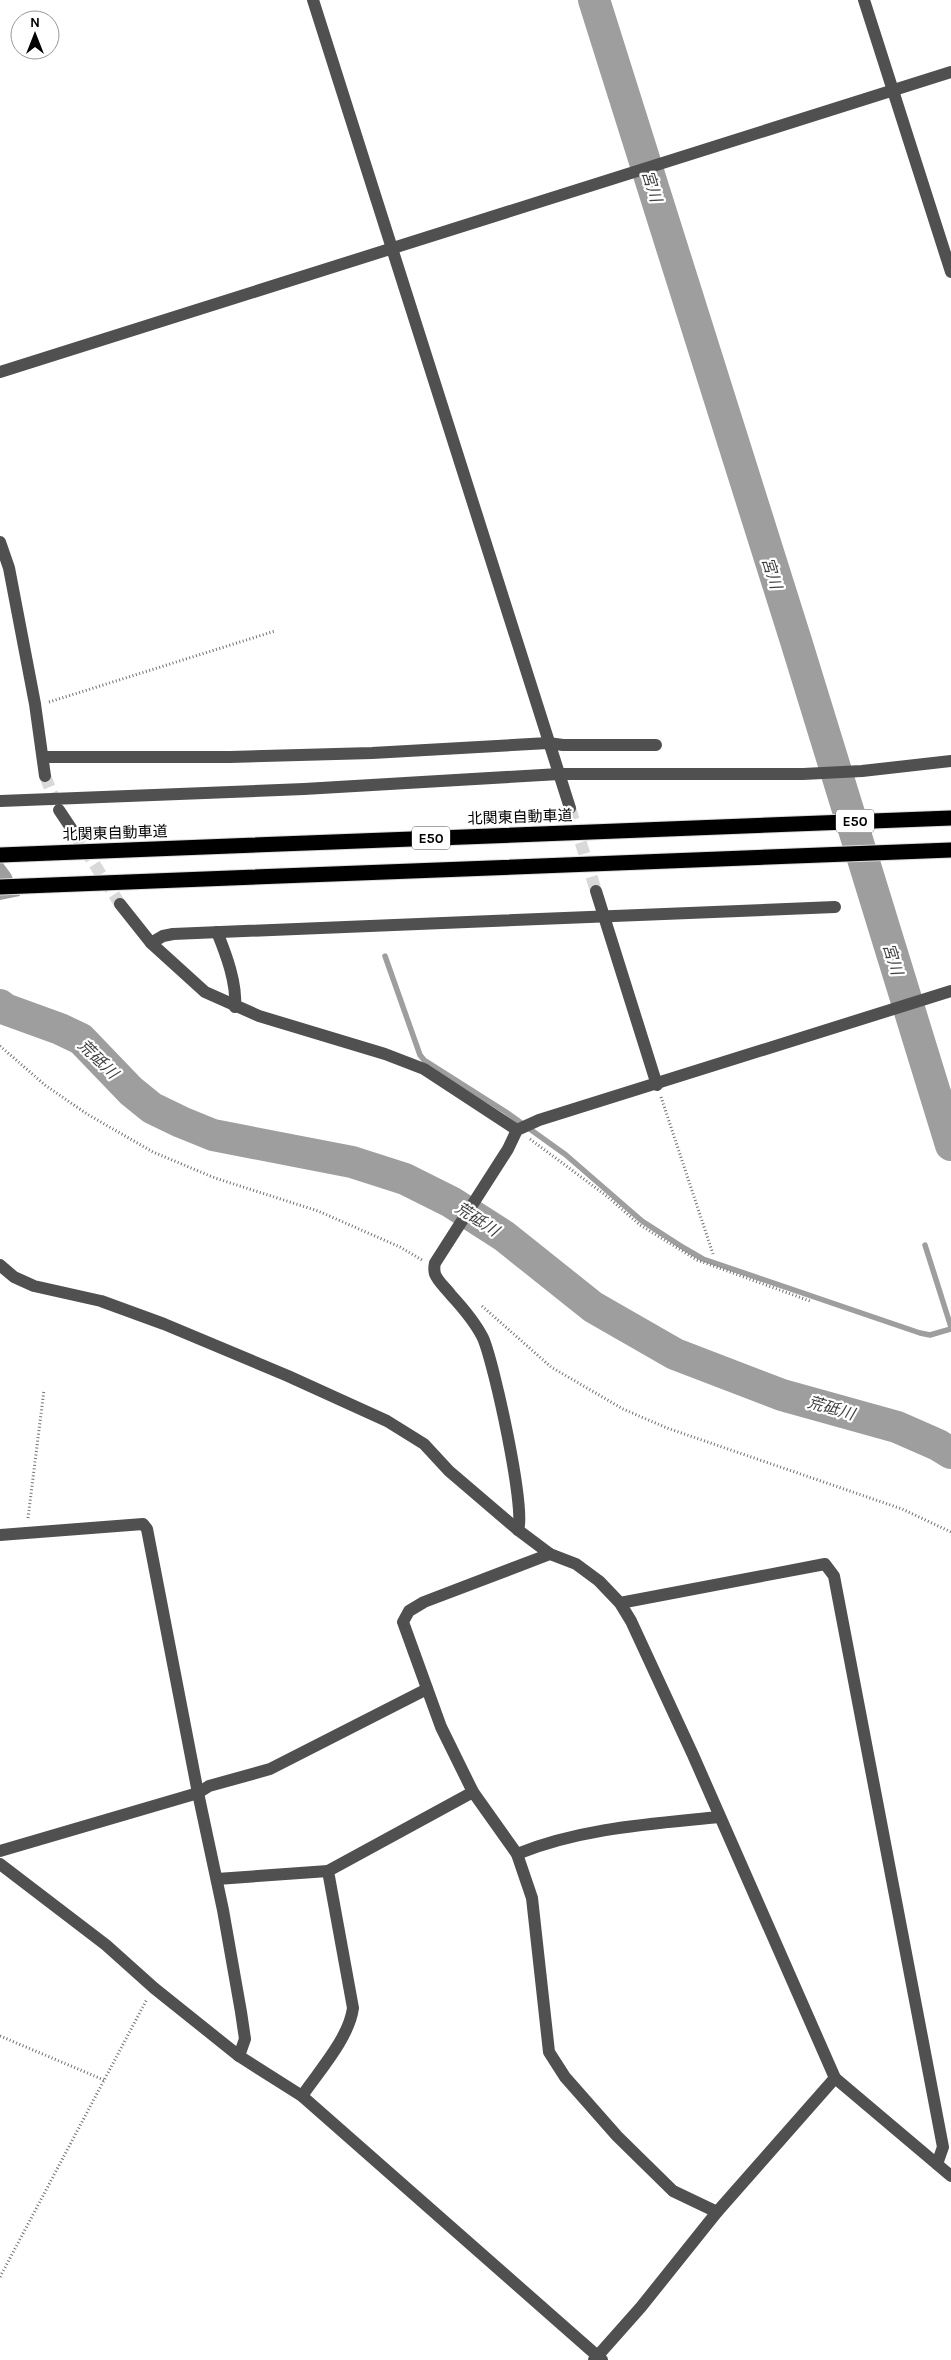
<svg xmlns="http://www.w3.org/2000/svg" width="951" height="2360" font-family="Karla,'Noto Sans JP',sans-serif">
  <rect width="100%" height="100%" fill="#fff"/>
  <!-- water -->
  <path fill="#9e9e9e" d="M0,859l11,15 9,22 -20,4z"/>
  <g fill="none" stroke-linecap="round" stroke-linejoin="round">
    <!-- stream -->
    <g stroke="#9e9e9e" stroke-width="5.5">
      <path d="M385,956l35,99 4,5 82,52 60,43 76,66 42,27 19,11 217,74 10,2 21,-6"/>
      <path d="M925,1245l26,82"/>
    </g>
    <!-- river -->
    <g stroke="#9e9e9e" stroke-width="32">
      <path d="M594,0l202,641 155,504"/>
      <path d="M0,1005l5,4 55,20 21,10 50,52 21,17 29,14 32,13 139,27 53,17 46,23 53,34 89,71 82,47 107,41 115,32 41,18 13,8"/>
    </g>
    <!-- minor-tunnel -->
    <g stroke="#d9d9d9" stroke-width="12" stroke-dasharray="12 6" stroke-linecap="butt">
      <path d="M45,776l13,32"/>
      <path d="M570,808l26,83"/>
      <path d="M75,834l45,70"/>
    </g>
    <!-- highway casing -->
    <g stroke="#dbdbdb" stroke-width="17">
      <g id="highway">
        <path d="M0,855l951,-37"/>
        <path d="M0,887l951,-37"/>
      </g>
    </g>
    <!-- path -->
    <g stroke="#727272" stroke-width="3" stroke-dasharray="1 2.5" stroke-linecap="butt">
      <path d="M49,702l226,-71"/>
      <path d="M0,1046l45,39 42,29 66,38 62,26 103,33 82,36 22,13"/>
      <path d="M661,1097l52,157"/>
      <path d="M530,1139l78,58 32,28 57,35 113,41"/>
      <path d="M482,1306l69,61 72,42 44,19 235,81 49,23"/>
      <path d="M28,1518l16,-128"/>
      <path d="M0,2036l104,44"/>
      <path d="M0,2277l147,-278"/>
    </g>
    <!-- minor -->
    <g stroke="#505050" stroke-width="12">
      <path d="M313,0l257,808"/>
      <path d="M864,0l87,272"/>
      <path d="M0,372l951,-300"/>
      <path d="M0,542l9,26 26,136 10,72"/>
      <path d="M43,757h187l142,-4 176,-10 15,2h93"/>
      <path d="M0,801l304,-12 255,-15h244l59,-3 89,-10"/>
      <path d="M59,810l16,24"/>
      <path d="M596,891l61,194"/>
      <path d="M120,904l31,39 54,49 54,24 126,38 39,15 93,61"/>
      <path d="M217,932c9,22 20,51 18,75"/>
      <path d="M151,943l12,-7 10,-2 662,-27"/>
      <path d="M0,1265l14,12 20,9 67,15 63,23 124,52 99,45 37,23 25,27 69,59 32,24 26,10 23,17 21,22 11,18 62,134 142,323 116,98"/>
      <path d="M518,1530c8,-21 -24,-167 -35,-192 -8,-16 -20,-30 -32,-43 -5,-7 -13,-13 -16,-21 -1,-4 -1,-7 0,-11l73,-114 9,-19 22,-10 412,-129"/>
      <path d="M0,1535l143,-11 4,5 51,264 25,117 18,102 4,27 -6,17"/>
      <path d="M550,1554l-126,48 -15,9 -6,11 38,105 32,65 44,62 15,44 17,154 16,25 52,59 56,55 44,21"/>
      <path d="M620,1603l205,-39 9,12 109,571 -6,17"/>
      <path d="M0,1851l198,-58 11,-7 61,-17 157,-80"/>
      <path d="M517,1854c64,-26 134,-30 202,-37"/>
      <path d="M0,1864l106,81 48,43 85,68 63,40 300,264"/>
      <path d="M217,1879l111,-8"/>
      <path d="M302,2096c17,-25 47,-58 51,-88l-25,-137 145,-79"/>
      <path d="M594,2360l47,-53 76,-95 118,-134"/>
    </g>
    <!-- highway -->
    <use href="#highway" stroke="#000" stroke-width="15"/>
  </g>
  <g text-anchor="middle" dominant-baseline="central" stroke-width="4.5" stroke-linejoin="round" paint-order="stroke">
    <!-- shield labels -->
    <g fill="#fff" stroke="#4c4c4c" stroke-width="1">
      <rect x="836" y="809.5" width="38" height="23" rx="4"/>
      <rect x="412" y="826.5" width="38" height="23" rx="4"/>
    </g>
    <g font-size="14" font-weight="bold" fill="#000">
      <text x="855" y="821">E50</text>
      <text x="431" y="838">E50</text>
    </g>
    <!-- street labels -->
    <g font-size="15" fill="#000" stroke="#fff">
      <text transform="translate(520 817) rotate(-2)">北関東自動車道</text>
      <text transform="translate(115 833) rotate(-2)">北関東自動車道</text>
    </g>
    <!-- water labels -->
    <g font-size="16" font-style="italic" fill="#3f3f3f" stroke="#fff">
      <text transform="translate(652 186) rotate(73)">宮川</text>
      <text transform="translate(772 573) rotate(73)">宮川</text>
      <text transform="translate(893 959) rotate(73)">宮川</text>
      <text transform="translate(98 1059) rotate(44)">荒砥川</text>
      <text transform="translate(477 1219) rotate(33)">荒砥川</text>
      <text transform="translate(831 1408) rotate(16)">荒砥川</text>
    </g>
  </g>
  <!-- north arrow -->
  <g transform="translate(35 35)"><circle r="24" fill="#ffffff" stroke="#999999"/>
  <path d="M0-4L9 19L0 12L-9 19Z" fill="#000000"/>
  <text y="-8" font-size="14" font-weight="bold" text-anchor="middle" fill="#000000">N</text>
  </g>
</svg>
